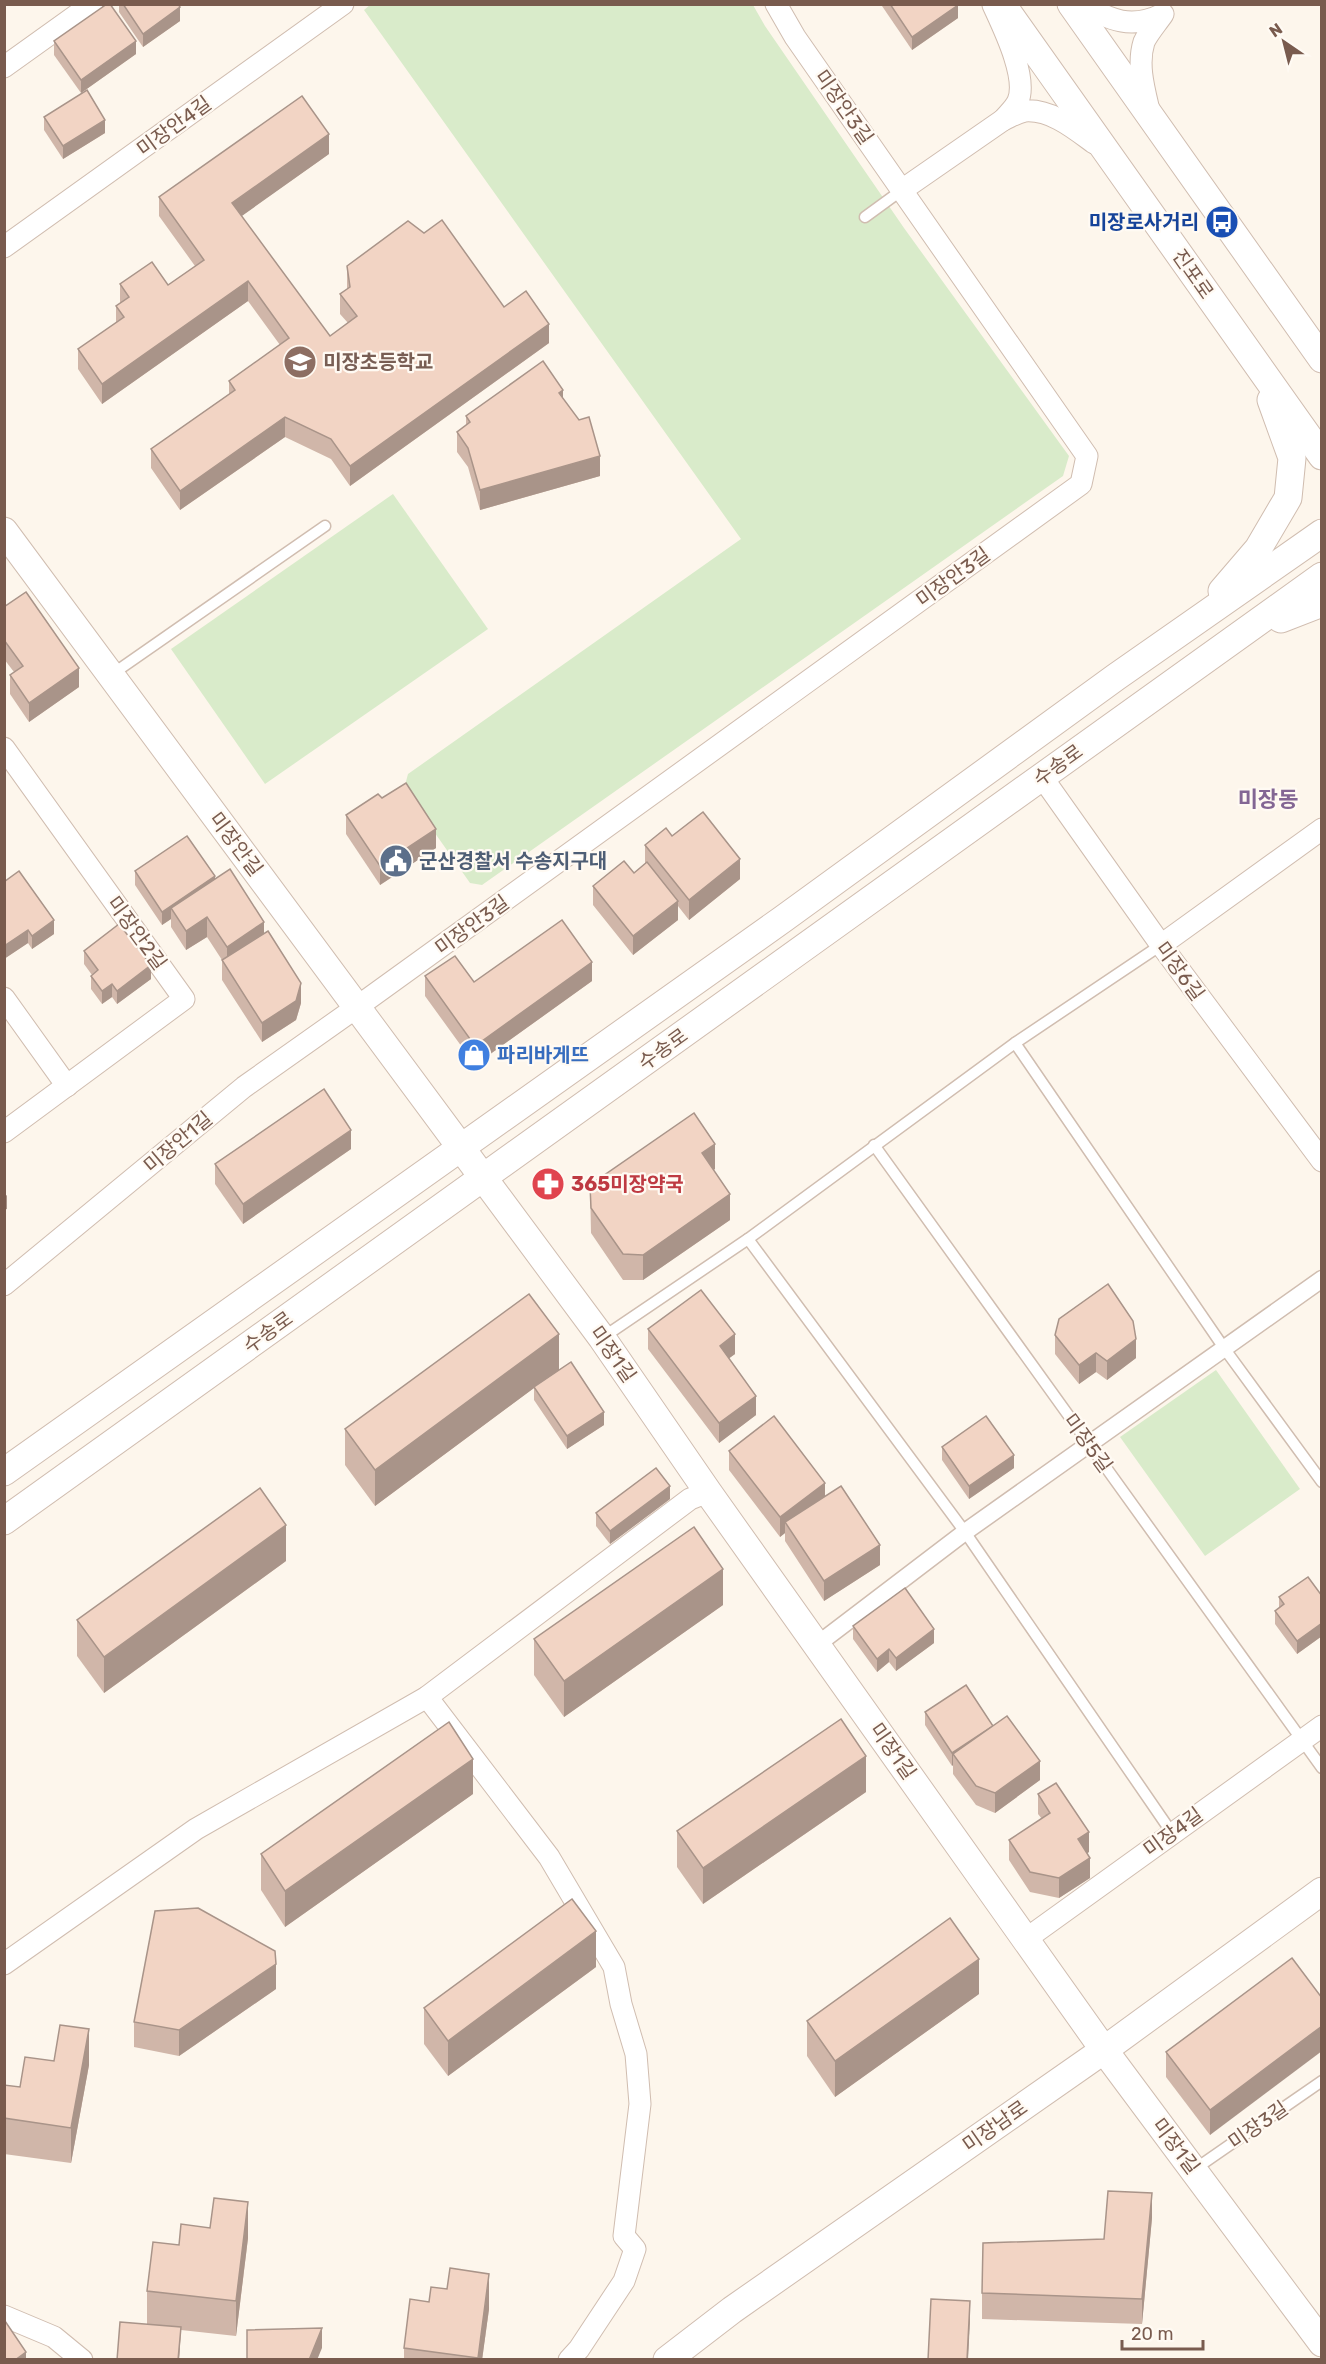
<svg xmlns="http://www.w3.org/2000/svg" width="1326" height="2364" font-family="Rubik,'Noto Sans KR',sans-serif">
  <rect width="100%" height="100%" fill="#fdf6ec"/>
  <!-- green -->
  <g fill="#d9ebca">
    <path d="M371,4l382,1 12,21 139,202 165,228 -6,20 -581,409 -12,-2 -66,-94 4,-15 333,-235 -377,-529z"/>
    <path d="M393,494l95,135 -223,155 -94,-135z"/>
    <path d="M1216,1370l84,119 -95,67 -85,-119z"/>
  </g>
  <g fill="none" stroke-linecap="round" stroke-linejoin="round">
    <!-- service casing -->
    <g stroke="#d0bdb0" stroke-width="13">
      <g id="service">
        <path d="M865,217l37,-27"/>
        <path d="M111,675l214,-149"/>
        <path d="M1015,1043l209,305 98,134"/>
        <path d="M874,1145c149,208 299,415 448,623"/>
        <path d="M748,1239l217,293 207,301"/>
        <path d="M602,1338l146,-99 267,-196 146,-98"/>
        <path d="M1195,2169l127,-88"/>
      </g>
    </g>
    <!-- pedestrian casing -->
    <g stroke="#d0bdb0" stroke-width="19">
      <path id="pedestrian" d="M818,1644l147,-112 357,-253"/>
    </g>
    <!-- minor casing -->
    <g stroke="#d0bdb0" stroke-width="23">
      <g id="minor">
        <path d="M1081,4c30,16 50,26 82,10 -6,9 -15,19 -19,28 -7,22 0,47 5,68"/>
        <path d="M993,5c10,22 35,72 25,96 -3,7 -10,13 -15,19 7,-3 15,-8 22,-9 26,-2 50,18 69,32"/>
        <path d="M4,67l88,-63"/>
        <path d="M902,190l101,-70"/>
        <path d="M4,247l339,-243"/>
        <path d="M4,748l180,251 -180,133"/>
        <path d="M1042,777l119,168 161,216"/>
        <path d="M1161,945l161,-116"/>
        <path d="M4,998l63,88"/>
        <path d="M4,1285l240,-198 113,-80 724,-523 6,-28 -292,-419 -19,-33"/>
        <path d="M1026,1939l296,-213"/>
        <path d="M4,1964l192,-135 231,-132"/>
        <path d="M4,2316l50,21 28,23"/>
        <path d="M569,2360l10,-11 45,-68 11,-32 -11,-13 16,-132 -4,-50 -15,-50 -7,-37 -65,-110 -122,-160 263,-198 18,-7"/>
      </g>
    </g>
    <!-- tertiary casing -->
    <g stroke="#d0bdb0" stroke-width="29">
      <g id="tertiary">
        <path d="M1002,4l320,452"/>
        <path d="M1071,4l251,355"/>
        <path d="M4,531l598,807 106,154 396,558 218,293"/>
        <path d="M1222,591l36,-42 30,-51 4,-40 -21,-58"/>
        <path d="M1281,619l41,-16"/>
        <path d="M4,1472l779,-553 333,-242 206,-144"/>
        <path d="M4,1521l1318,-945"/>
        <path d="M667,2360l65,-50 372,-260 218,-159"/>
      </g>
    </g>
    <!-- service -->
    <use href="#service" stroke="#fff" stroke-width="10"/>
    <!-- pedestrian -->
    <use href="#pedestrian" stroke="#fff" stroke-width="16"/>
    <!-- minor -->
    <use href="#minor" stroke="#fff" stroke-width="21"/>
    <!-- tertiary -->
    <use href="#tertiary" stroke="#fff" stroke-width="27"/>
  </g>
  <!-- wall -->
  <g fill="#d0b6a9">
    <path d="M119,4h59l2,17 -37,26 -24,-35z"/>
    <path d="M882,4h76v14l-46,32 -30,-44z"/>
    <path d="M54,41l82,13 -55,39 -27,-38z"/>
    <path d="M44,117l61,16 -42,26 -19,-29z"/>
    <path d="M329,154l-88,62 89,120 18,-13 -8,-9v-20l7,-5v-23l157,41 45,36 -199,143 -19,-27 -46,-22 -105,73 -29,-42v-19l78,-55v-13l51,-36 -32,-44 -146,103 -24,-35v-20l38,-26v-17l4,-3v-19l48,1 27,-19 -36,-50v-19z"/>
    <path d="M563,399l37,77 -120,34 -12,-43 -11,-15v-20l9,-7v-9z"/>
    <path d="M4,607l75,80 -50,35 -19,-28v-19l4,-3 -10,-13z"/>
    <path d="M346,815l90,33 -56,37 -34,-51z"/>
    <path d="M672,836l68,43 -51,41 -11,-14v14l-45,35 -40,-50v-19l41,-13 11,-9v-19z"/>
    <path d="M135,871l80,8 49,54 37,70 -5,17 -34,22 -40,-62v-20l-15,-23 -21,13 -15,-23v-8l-9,6 -27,-40z"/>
    <path d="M4,882l50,52 -22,15 -4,-6 -24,16z"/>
    <path d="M84,951l67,28 -34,25 -5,-7 -10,7 -11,-15v-13l1,-1 -8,-11z"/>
    <path d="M425,976l49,6 118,-1 -117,84 -50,-69z"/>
    <path d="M351,1149l-108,75 -28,-40v-20z"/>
    <path d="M715,1169l-2,1 17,50 -87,60h-20l-32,-47 -1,-48z"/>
    <path d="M648,1329l87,25 -6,4 27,57 -37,28 -71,-94z"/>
    <path d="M1055,1335l81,23 -29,22 -11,-8 -17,12 -24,-30z"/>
    <path d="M559,1370l45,55 -37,24 -33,-49v-12l-159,118 -30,-41v-36z"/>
    <path d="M942,1447l72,21 -45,31 -27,-39z"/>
    <path d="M729,1451l96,45 55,69 -56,36 -39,-60v-8l-5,4 -51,-67z"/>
    <path d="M670,1499l-60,45 -14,-18v-13z"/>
    <path d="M286,1561l-182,132 -27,-37v-36z"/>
    <path d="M1322,1596v40l-25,18 -22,-30v-13l4,-3v-11z"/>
    <path d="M723,1605l-159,112 -30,-42v-36z"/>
    <path d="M853,1626l81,17 -38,28 -7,-9 -12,10 -24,-33z"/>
    <path d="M925,1712l68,14 47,54 -45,33 -19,-8 -23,-31v-9l-1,1 -27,-41z"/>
    <path d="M866,1792l-163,112 -26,-37v-36z"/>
    <path d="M473,1794l-188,133 -24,-37v-36z"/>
    <path d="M1038,1794l51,58 -2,1 3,25 -31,20 -29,-6 -21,-32v-20l33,-21 -4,-5z"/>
    <path d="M596,1967l-148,109 -24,-32v-36z"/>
    <path d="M276,1989l-97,67 -45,-9v-25z"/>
    <path d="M979,1994l-144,103 -28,-41v-35z"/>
    <path d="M1322,1998l-112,137 -44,-58v-25z"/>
    <path d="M54,2061l35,4 -18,98 -67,-9v-69l16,2z"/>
    <path d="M1152,2218l-10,106 -160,-5v-26l122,-54z"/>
    <path d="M248,2238l-12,98 -55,-6 -2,30h-62l30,-36v-33l32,-46z"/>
    <path d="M447,2289l42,20 -7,51h-78v-12l25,-46z"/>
  </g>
  <!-- shaded-wall -->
  <g fill="#a99489">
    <path d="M958,5v13l-46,32v-13z"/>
    <path d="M180,7v14l-37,26v-13z"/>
    <path d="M136,41v13l-55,39v-13z"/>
    <path d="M105,120v13l-42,26v-13z"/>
    <path d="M329,134v20l-97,69v-20z"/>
    <path d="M248,281v20l-146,103v-20z"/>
    <path d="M549,324v19l-199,143v-20z"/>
    <path d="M563,390v19l-4,-16z"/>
    <path d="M285,417v20l-105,73v-19z"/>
    <path d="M600,456v20l-120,34v-20z"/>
    <path d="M79,668v19l-50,35v-19z"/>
    <path d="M436,829v19l-56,37v-19z"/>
    <path d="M740,859v20l-51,41v-20z"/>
    <path d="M215,876v14l-44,18v11l-9,6v-13z"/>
    <path d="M678,901v19l-45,35v-19z"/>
    <path d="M207,917v20l-21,13v-19z"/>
    <path d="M54,920v14l-22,15v-13z"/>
    <path d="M264,922v19l-37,26v-20z"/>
    <path d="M28,930v13l-24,16v-13z"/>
    <path d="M592,962v19l-117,84v-19z"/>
    <path d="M151,965v14l-34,25v-13z"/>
    <path d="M301,983v20l-5,17 -34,22v-19z"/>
    <path d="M112,984v13l-10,7v-13z"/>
    <path d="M351,1130v19l-108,75v-20z"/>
    <path d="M715,1144v25l-13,10v-26z"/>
    <path d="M730,1194v26l-87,60v-25z"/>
    <path d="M7,1195v14l-3,1v-13z"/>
    <path d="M559,1334v36l-25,17v1l-159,118v-36z"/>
    <path d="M735,1334v20l-15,11v-19z"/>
    <path d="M1136,1339v19l-29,22v-19z"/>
    <path d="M1096,1353v19l-17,12v-19z"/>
    <path d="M756,1396v19l-37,28v-20z"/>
    <path d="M604,1412v13l-37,24v-13z"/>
    <path d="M1014,1455v13l-45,31v-13z"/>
    <path d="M825,1483v19l-40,20v11l-5,4v-20z"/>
    <path d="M670,1486v13l-60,45v-13z"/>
    <path d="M286,1525v36l-182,132v-36z"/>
    <path d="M880,1545v20l-56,36v-20z"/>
    <path d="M723,1569v36l-159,112v-36z"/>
    <path d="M1322,1623v13l-25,18v-13z"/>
    <path d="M934,1629v14l-38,28v-13z"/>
    <path d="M889,1649v13l-12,10v-13z"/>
    <path d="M993,1726l-40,28v11l-1,1v-13z"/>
    <path d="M866,1756v36l-163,112v-36z"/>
    <path d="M473,1759v35l-188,133v-36z"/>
    <path d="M1040,1761v19l-45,33v-20z"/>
    <path d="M1089,1832v20l-11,7v-20z"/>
    <path d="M1090,1858v20l-31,20v-20z"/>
    <path d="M596,1931v36l-148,109v-35z"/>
    <path d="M979,1959v35l-144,103v-36z"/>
    <path d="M276,1964v25l-97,67v-26z"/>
    <path d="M1322,2026v25l-112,84v-25z"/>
    <path d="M89,2029v36l-18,98v-35z"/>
    <path d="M1152,2193v25l-10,106v-25z"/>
    <path d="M248,2202v36l-12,98v-35z"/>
    <path d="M489,2274v35l-7,51h-4z"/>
    <path d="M970,2301v19l-2,40h-1z"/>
    <path d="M181,2327l-2,33h-1z"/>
    <path d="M322,2328v20l-5,12h-8z"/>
    <path d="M26,2352v8h-11z"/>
  </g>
  <!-- building -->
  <g fill="#f2d4c4" stroke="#a99489" stroke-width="1.5">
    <path d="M107,4h3l26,37 -55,39 -27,-39z"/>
    <path d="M123,4h55l2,3 -37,27z"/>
    <path d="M890,4h68v1l-46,32z"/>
    <path d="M87,90l18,30 -42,26 -19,-29z"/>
    <path d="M302,96l27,38 -97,69 98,133 27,-20 -17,-22 10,-7 -3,-21 61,-45 16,12 18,-13 62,87 22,-16 23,33 -199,142 -19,-27 -46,-22 -105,74 -29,-42 84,-59 -6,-9 60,-43 -41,-57 -146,103 -24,-35 46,-32 -8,-11 13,-9 -9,-13 32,-22 16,23 36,-25 -45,-63z"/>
    <path d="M543,361l20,29 -4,3 20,27 10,-3 11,39 -120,34 -12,-42 -11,-16 13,-10 -4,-6z"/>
    <path d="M26,592l53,76 -50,35 -19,-28 13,-9 -19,-26v-33z"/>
    <path d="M406,783l30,46 -56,37 -34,-51 32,-21 4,4z"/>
    <path d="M703,812l37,47 -51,41 -44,-55 21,-17 6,8z"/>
    <path d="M187,836l28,40 -53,36 -27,-41z"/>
    <path d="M624,861l10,12 13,-11 31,39 -45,35 -40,-50z"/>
    <path d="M230,869l34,53 -37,25 -20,-30 -21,14 -15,-23z"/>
    <path d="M19,871l35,49 -22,16 -4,-6 -24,16v-64z"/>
    <path d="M562,920l30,42 -117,84 -50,-70 30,-20 19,26z"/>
    <path d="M119,924l32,41 -34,26 -5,-7 -10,7 -11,-15 7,-6 -14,-19z"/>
    <path d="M268,931l33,52 -5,18 -34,22 -40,-63z"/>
    <path d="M324,1089l27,41 -108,74 -28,-40z"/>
    <path d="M694,1113l21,31 -13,9 28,41 -87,61 -20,-1 -32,-46 -1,-23z"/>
    <path d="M1108,1284l25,37 3,18 -29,22 -11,-8 -17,12 -24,-30 4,-16z"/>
    <path d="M701,1290l34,44 -15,12 36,50 -37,27 -71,-94z"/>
    <path d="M529,1294l30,40 -184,136 -30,-41z"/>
    <path d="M571,1362l33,50 -37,24 -33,-49z"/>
    <path d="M774,1416l51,67 -45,34 -51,-66z"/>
    <path d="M986,1416l28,39 -45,31 -27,-39z"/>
    <path d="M656,1468l14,18 -60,45 -14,-18z"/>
    <path d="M841,1486l39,59 -56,36 -39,-59z"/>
    <path d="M260,1488l26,37 -182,132 -27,-37z"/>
    <path d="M694,1527l29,42 -159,112 -30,-42z"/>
    <path d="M1308,1577l14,19v27l-25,18 -22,-30 9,-7 -5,-7z"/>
    <path d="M905,1588l29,41 -38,29 -7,-9 -12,10 -24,-33z"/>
    <path d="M966,1685l27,41 -41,27 -27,-41z"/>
    <path d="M1007,1716l33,45 -45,32 -19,-7 -23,-32z"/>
    <path d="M841,1719l25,37 -163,112 -26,-37z"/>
    <path d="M449,1722l24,37 -188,132 -24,-37z"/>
    <path d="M1056,1783l33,49 -11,7 12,19 -31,20 -29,-6 -21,-32 41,-27 -12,-19z"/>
    <path d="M572,1899l24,32 -148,110 -24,-33z"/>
    <path d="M198,1908l77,43 1,13 -97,66 -45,-8 21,-111z"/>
    <path d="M950,1918l29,41 -144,102 -28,-40z"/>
    <path d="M1292,1958l30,40v28l-112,84 -44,-58z"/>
    <path d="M60,2025l29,4 -18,99 -67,-10v-33l16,2 5,-30 29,4z"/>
    <path d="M1108,2191l44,2 -10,106 -160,-6 1,-50 121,-4z"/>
    <path d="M214,2198l34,4 -12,99 -89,-10 6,-49 26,3 2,-21 29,4z"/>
    <path d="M450,2268l39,6 -11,84 -74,-10 6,-49 19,3 2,-15 16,2z"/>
    <path d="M931,2299l39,2 -3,59h-39z"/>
    <path d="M5,2321l21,31 -11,8h-11z"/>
    <path d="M120,2322l61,5 -3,33h-61z"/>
    <path d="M322,2328l-13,32h-62v-30z"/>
  </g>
  <!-- icons -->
  <defs>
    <g id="bus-disc" transform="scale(1.725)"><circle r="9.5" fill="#1a4fb4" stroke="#fffaf3"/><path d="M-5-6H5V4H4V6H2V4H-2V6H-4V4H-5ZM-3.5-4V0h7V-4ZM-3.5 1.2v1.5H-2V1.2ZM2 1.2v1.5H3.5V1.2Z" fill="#fff"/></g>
    <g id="school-disc" transform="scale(1.725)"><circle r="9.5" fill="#8d6e63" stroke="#fffaf3"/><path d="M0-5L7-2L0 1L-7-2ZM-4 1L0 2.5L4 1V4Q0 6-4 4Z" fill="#fff"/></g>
    <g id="civic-disc" transform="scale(1.725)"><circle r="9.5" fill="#5c6f8a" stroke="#fffaf3"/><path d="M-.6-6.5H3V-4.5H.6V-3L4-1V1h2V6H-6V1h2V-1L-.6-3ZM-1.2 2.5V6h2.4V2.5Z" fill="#fff"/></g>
    <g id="shop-disc" transform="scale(1.725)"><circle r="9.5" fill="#3f7fe0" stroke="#fffaf3"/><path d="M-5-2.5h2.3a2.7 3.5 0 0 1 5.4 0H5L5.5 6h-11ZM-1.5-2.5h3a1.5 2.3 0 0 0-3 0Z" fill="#fff"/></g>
    <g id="pharmacy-disc" transform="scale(1.725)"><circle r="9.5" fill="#e0444e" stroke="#fffaf3"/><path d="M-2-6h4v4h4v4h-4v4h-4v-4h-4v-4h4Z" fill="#fff"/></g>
  </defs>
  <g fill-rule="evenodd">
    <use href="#bus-disc" x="1222" y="222"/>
    <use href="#school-disc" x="300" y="362"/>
    <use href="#civic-disc" x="396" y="861"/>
    <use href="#shop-disc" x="474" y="1055"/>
    <use href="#pharmacy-disc" x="548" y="1184"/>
  </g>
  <g text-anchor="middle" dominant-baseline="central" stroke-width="4.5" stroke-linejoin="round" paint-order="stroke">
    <!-- street labels -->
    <g font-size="20" fill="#795b4e" stroke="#fffaf3">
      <text transform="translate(844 107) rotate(55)">미장안3길</text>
      <text transform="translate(174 126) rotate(-36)">미장안4길</text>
      <text transform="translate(1193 274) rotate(55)">진포로</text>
      <text transform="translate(953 577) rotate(-36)">미장안3길</text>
      <text transform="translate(1058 765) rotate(-36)">수송로</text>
      <text transform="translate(236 844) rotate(53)">미장안길</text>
      <text transform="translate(472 925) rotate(-36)">미장안3길</text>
      <text transform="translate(137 933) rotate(54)">미장안2길</text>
      <text transform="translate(1180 971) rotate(54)">미장6길</text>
      <text transform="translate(663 1049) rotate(-36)">수송로</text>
      <text transform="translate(178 1142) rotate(-40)">미장안1길</text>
      <text transform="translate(268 1332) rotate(-36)">수송로</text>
      <text transform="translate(613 1354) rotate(55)">미장1길</text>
      <text transform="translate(1088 1443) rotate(54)">미장5길</text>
      <text transform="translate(893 1751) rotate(55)">미장1길</text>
      <text transform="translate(1173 1832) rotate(-36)">미장4길</text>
      <text transform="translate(1258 2125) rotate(-35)">미장3길</text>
      <text transform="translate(995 2126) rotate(-35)">미장남로</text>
      <text transform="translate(1176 2146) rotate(53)">미장1길</text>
    </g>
    <!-- transit labels -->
    <g font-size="20" font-weight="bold" fill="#164399" stroke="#fffaf3" text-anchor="end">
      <text x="1199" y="222">미장로사거리</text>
    </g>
    <!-- education labels -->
    <g font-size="20" font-weight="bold" fill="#785e54" stroke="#fffaf3" text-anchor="start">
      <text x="323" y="362">미장초등학교</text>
    </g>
    <!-- service labels -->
    <g font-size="20" font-weight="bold" fill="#4e5e75" stroke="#fffaf3" text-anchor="start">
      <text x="419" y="861">군산경찰서 수송지구대</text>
    </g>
    <!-- shop labels -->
    <g font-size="20" font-weight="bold" fill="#366cbe" stroke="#fffaf3" text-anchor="start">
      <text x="497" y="1055">파리바게뜨</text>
    </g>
    <!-- health labels -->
    <g font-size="20" font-weight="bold" fill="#be3a42" stroke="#fffaf3" text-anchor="start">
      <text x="571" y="1184">365미장약국</text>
    </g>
    <!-- quarter labels -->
    <g font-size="22" font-weight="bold" fill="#836694" stroke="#fffaf3">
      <text x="1268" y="799">미장동</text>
    </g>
  </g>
  <!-- border -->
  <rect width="1326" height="2364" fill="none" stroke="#795b4e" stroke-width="12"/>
  <!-- north arrow -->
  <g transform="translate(1284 42) rotate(325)" stroke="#fffaf3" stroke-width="4.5" paint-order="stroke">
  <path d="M0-4.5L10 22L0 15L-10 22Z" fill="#795b4e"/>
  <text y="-9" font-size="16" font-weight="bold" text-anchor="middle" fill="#795b4e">N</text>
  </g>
  <!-- scale -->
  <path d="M1122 2340v9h81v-9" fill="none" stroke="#795b4e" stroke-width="3"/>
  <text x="1131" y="2340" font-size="18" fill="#795b4e" stroke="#fffaf3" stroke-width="4.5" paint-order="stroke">20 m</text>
</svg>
